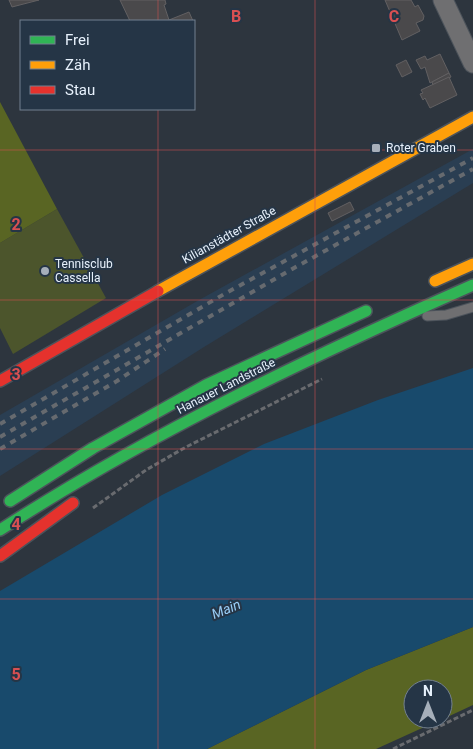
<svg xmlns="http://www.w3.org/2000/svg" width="473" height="749" font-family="Roboto,sans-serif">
  <rect width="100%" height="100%" fill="#2d353e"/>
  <!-- built -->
  <path fill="#2a3e52" d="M473,149v34l-269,164 -204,129v-61l199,-115z"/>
  <!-- green -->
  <path fill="#4c552c" d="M57,209l49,89 -93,56 -13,-26v-85z"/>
  <!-- forest -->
  <g fill="#596523">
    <path d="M0,102l57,107 -57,34z"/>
    <path d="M473,627v78l-30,14v-30h-30v30h29l-66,30h-169l159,-79z"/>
  </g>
  <!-- water -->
  <path fill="#184a6c" d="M473,368v259l-107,43 -159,79h-207v-158l162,-96 102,-51 114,-44z"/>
  <!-- building -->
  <g fill="#4a494b" stroke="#626062">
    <path d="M9,0h30l-27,7z"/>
    <path d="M120,0h45l1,4 -2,1 5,15 20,-8 4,9h-63z"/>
    <path d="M385,0h26l4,7 3,-2 6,11 -1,4 -7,3 4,8 -18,9z"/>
    <path d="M440,54l9,19 -19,10 -5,-16 -4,2 -5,-9 9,-4 2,4z"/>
    <path d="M406,60l6,12 -10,5 -6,-12z"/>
    <path d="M449,73l2,4 -18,8 -1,-3z"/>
    <path d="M449,77l8,18 -27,13 -5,-10 -2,2 -3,-6 3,-1 -2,-3z"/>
    <path d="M350,202l4,8 -22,11 -4,-8z"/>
  </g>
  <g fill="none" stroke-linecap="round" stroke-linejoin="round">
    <!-- lane casing -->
    <g stroke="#4c535b" stroke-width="11">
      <path id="lane" d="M427,316l19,-1 27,-8"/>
    </g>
    <!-- street casing -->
    <g stroke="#4c535b" stroke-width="21">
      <path id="street" d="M443,0l30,63"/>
    </g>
    <!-- fast casing -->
    <g stroke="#4c535b" stroke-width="14">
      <g id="fast">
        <path d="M10,501l83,-53 113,-63 160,-74"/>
        <path d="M0,530c150,-97 310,-173 473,-245"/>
      </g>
    </g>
    <!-- slow casing -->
    <g stroke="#4c535b" stroke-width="14">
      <g id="slow">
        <path d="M435,281l38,-17"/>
        <path d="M158,291l315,-174"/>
      </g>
    </g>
    <!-- jam casing -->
    <g stroke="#4c535b" stroke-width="14">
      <g id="jam">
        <path d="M0,381l158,-90"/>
        <path d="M0,556l73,-53"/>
      </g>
    </g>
    <!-- path -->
    <g stroke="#696b6f" stroke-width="3" stroke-dasharray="5 2.5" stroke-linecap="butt">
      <path d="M93,508l53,-38 40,-23 136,-68"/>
      <path d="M393,749l80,-39"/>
    </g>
    <!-- lane -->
    <use href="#lane" stroke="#6f6f71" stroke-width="9"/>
    <!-- street -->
    <use href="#street" stroke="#6f6f71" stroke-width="19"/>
    <!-- fast -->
    <use href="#fast" stroke="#30b455" stroke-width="11"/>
    <!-- slow -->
    <use href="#slow" stroke="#ff9f0a" stroke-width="11"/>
    <!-- jam -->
    <use href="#jam" stroke="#e5322d" stroke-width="11"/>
    <!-- rail -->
    <g stroke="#666a6f" stroke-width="4" stroke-dasharray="6 6" stroke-linecap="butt">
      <path d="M0,424l226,-131 247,-135"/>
      <path d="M0,437l294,-169 179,-99"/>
      <path d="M0,449l117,-68 48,-32"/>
    </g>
  </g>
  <!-- grid -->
  <path fill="none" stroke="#d95052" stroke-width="1" stroke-opacity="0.55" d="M158,0v21M315,0v749M158,109v640M0,150h473M0,300h473M0,449h473M0,599h473"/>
  <!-- markers -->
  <g fill="#a6afba" stroke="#253546" stroke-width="2">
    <rect x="371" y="143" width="10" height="10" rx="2.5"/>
    <circle cx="45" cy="271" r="5"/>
  </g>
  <g text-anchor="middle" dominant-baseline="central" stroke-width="4" stroke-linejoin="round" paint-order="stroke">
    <!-- poi labels -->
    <g font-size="12" fill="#e7f1fc" stroke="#253546" text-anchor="start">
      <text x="386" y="148">Roter Graben</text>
      <text x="55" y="264">Tennisclub<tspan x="55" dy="14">Cassella</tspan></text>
    </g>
    <!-- street labels -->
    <g font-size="12" fill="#e7f1fc" stroke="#253546">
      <text transform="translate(229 235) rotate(-29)">Kilianstädter Straße</text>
      <text transform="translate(226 386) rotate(-27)">Hanauer Landstraße</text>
    </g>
    <!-- water labels -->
    <g font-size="14" font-style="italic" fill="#98ccf5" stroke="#253546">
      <text transform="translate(226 609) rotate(-22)">Main</text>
    </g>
  </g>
  <g font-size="16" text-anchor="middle" font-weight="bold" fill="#d95052" stroke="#253546" stroke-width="4" stroke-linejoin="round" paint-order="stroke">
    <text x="236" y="22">B</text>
    <text x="394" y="22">C</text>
    <text x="16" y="230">2</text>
    <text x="16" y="380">3</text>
    <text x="16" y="530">4</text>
    <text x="16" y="680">5</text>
  </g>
  <!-- legend -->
  <rect x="20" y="20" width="175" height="90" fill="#253546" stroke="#73808f"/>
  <rect x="30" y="36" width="25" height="8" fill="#30b455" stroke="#73808f"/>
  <text x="65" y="45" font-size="15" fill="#e7f1fc">Frei</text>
  <rect x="30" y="61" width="25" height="8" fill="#ff9f0a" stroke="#73808f"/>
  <text x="65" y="70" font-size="15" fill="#e7f1fc">Zäh</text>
  <rect x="30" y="86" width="25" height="8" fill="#e5322d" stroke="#73808f"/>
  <text x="65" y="95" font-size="15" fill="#e7f1fc">Stau</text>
  <!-- north arrow -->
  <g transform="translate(428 704)"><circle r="24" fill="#253546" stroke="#73808f"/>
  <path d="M0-4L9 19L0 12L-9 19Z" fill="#a6afba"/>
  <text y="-8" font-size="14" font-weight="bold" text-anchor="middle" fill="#e7f1fc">N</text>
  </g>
</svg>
